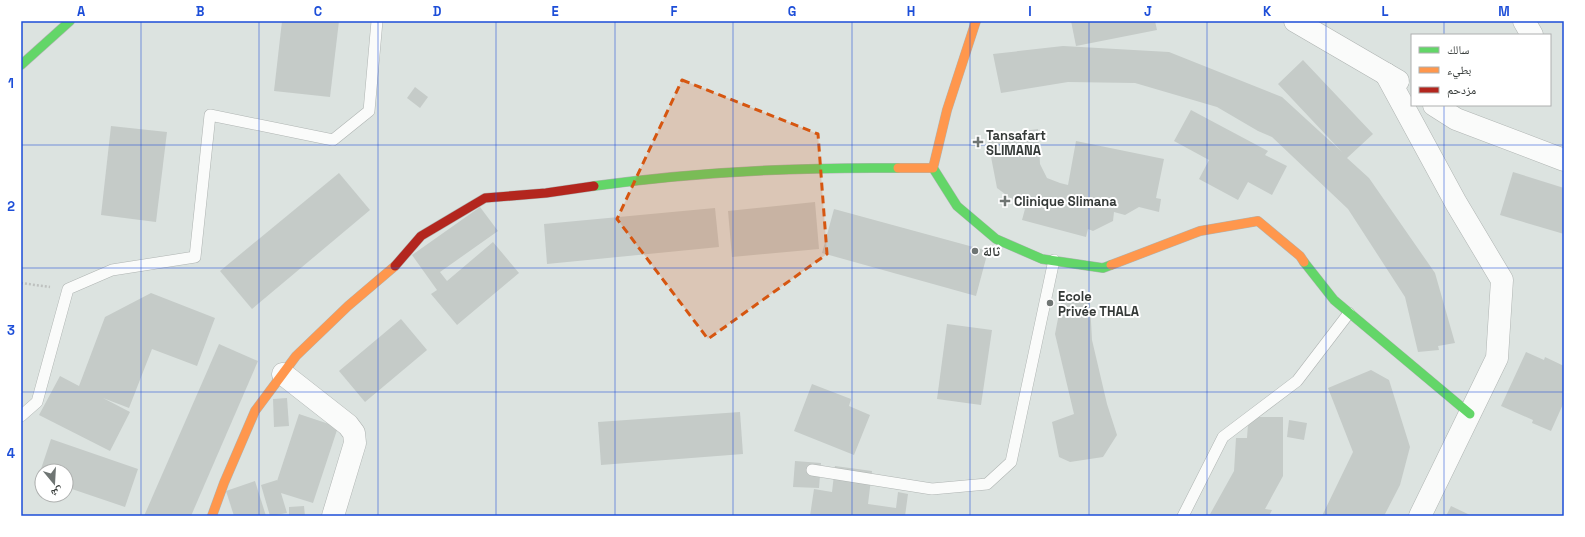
<svg xmlns="http://www.w3.org/2000/svg" width="1585" height="537" font-family="'Space Grotesk','Noto Naskh Arabic',sans-serif">
  <rect width="100%" height="100%" fill="#dce3e0"/>
  <!-- building -->
  <g fill="#c5cbc8">
    <path d="M282,21h57l-9,76 -56,-6z"/>
    <path d="M1071,21h84l2,9 -81,16z"/>
    <path d="M1063,46l106,6 113,45 60,55 -64,-68 25,-24 70,74 -26,24 22,20 66,95 20,70 -17,3 1,4 -21,2 -13,-55 -57,-88 -76,-72 -14,-6 -41,-24 -82,-24 -67,-1 -67,11 -8,-39z"/>
    <path d="M415,87l13,10 -8,11 -13,-10z"/>
    <path d="M1191,110l77,41 -3,4 22,11 -15,29 -24,-13 -10,18 -39,-21 10,-19 -35,-19z"/>
    <path d="M111,126l56,6 -11,90 -55,-7z"/>
    <path d="M1038,129l2,35 7,14 13,5 8,2 8,-44 88,18 -8,39 5,1 -2,13 -20,-5 -14,8 -11,-3 -1,9 -20,10 -5,-2 -2,8 -64,-17 3,-11 -28,-21 -10,-52z"/>
    <path d="M1513,172l51,16v46l-64,-19z"/>
    <path d="M339,173l31,37 -118,99 -32,-38z"/>
    <path d="M815,202l4,47 -87,8 -4,-46z"/>
    <path d="M480,207l18,24 -58,41 7,9 46,-39 26,31 -62,52 -26,-31 6,-4 -25,-35z"/>
    <path d="M715,208l4,39 -172,17 -3,-40z"/>
    <path d="M834,209l154,42 -12,45 -154,-43z"/>
    <path d="M151,293l64,25 -18,48 -45,-17 -23,59 -26,-10 27,14 -20,39 -71,-36 21,-39 19,10 26,-69z"/>
    <path d="M1062,298l28,5 2,37 15,64 10,31 -14,22 -33,5 -11,-5 -7,-35 22,-8 -19,-80z"/>
    <path d="M401,319l26,31 -62,52 -26,-31z"/>
    <path d="M947,324l45,6 -11,75 -44,-6z"/>
    <path d="M219,344l39,17 -67,155h-47z"/>
    <path d="M1526,352l18,8 1,-3 19,9v36l-13,29 -19,-8 1,-3 -32,-14z"/>
    <path d="M1371,370l18,10 21,67 -10,38 -16,31h-62l31,-64 -25,-64z"/>
    <path d="M812,384l39,15 -2,7 21,9 -16,40 -60,-24z"/>
    <path d="M287,398l2,28 -15,1 -1,-28z"/>
    <path d="M740,412l3,42 -142,11 -3,-43z"/>
    <path d="M299,414l39,13 -25,76 -32,-10 6,20 -17,3 -9,-31 16,-5v1z"/>
    <path d="M1259,417h24v59l-18,33 7,1 -3,6h-60l25,-45 2,-33h11l1,-14z"/>
    <path d="M1289,420l18,3 -3,17 -17,-3z"/>
    <path d="M51,439l87,30 -13,38 -59,-20v-16h-24v8l-4,-1z"/>
    <path d="M795,461l26,2 -2,25 -26,-1z"/>
    <path d="M835,466l37,5 -4,33 28,4 2,-16 10,2 -3,22h-95l4,-27 18,3z"/>
    <path d="M255,481l11,35h-32l-8,-25z"/>
    <path d="M304,506l1,10h-16v-9z"/>
    <path d="M1451,506l21,10h-26z"/>
  </g>
  <g fill="none" stroke-linecap="round" stroke-linejoin="round">
    <!-- lane casing -->
    <g stroke="#afb4b2" stroke-width="12">
      <g id="lane">
        <path d="M21,416l16,-14 31,-113 44,-19 83,-13 15,-142 123,25 36,-29 8,-90"/>
        <path d="M812,470l120,19 55,-5 24,-22 43,-202"/>
        <path d="M1183,516l40,-79 74,-56 52,-68"/>
      </g>
    </g>
    <!-- street casing -->
    <g stroke="#afb4b2" stroke-width="23">
      <g id="street">
        <path d="M1295,21l103,60"/>
        <path d="M1524,21l8,14"/>
        <path d="M1386,74l70,129 46,77 -5,78 -77,158"/>
        <path d="M1434,105l22,14 108,41"/>
        <path d="M283,374l65,51 6,8 1,10 -22,73"/>
      </g>
    </g>
    <!-- fast casing -->
    <g stroke="#afb4b2" stroke-width="10">
      <g id="fast">
        <path d="M21,65l49,-44"/>
        <path d="M933,168l24,38 39,33 46,20 61,9 8,-3"/>
        <path d="M594,186c100,-14 203,-19 304,-18"/>
        <path d="M1304,262l30,38 136,114"/>
      </g>
    </g>
    <!-- slow casing -->
    <g stroke="#afb4b2" stroke-width="10">
      <g id="slow">
        <path d="M898,168h35l14,-58 29,-89"/>
        <path d="M1111,265l89,-34 58,-10 42,35 4,6"/>
        <path d="M212,516l12,-33 31,-72 41,-55 52,-50 47,-40"/>
      </g>
    </g>
    <!-- jam casing -->
    <g stroke="#afb4b2" stroke-width="10">
      <path id="jam" d="M395,266l26,-30 64,-38 61,-5 48,-7"/>
    </g>
    <!-- path -->
    <path stroke="#bec1bf" stroke-width="2.5" stroke-dasharray="2 2" stroke-linecap="butt" d="M21,283l29,4"/>
    <!-- lane -->
    <use href="#lane" stroke="#fafbfa" stroke-width="11"/>
    <!-- street -->
    <use href="#street" stroke="#fafbfa" stroke-width="22"/>
    <!-- fast -->
    <use href="#fast" stroke="#63d668" stroke-width="9"/>
    <!-- slow -->
    <use href="#slow" stroke="#ff974d" stroke-width="9"/>
    <!-- jam -->
    <use href="#jam" stroke="#b3261e" stroke-width="9"/>
  </g>
  <!-- marked area -->
  <path fill="#d65610" fill-opacity="0.2" stroke="#d65610" stroke-width="3" stroke-dasharray="8 5" stroke-linejoin="round" d="M682,80l136,54 9,120 -119,85 -91,-120z"/>
  <!-- grid -->
  <path fill="none" stroke="#1d4ed8" stroke-width="1" stroke-opacity="0.55" d="M141,21v495M259,21v495M378,21v495M496,21v495M615,21v495M733,21v495M852,21v495M970,21v495M1089,21v495M1207,21v495M1326,21v495M1444,21v14M1444,105v411M21,145h1543M21,268h1543M21,392h1543"/>
  <!-- markers -->
  <g fill="#6f7573" stroke="#fff" stroke-width="1.5">
    <path d="M976 136h4v4h4v4h-4v4h-4v-4h-4v-4h4z"/>
    <path d="M1003 195h4v4h4v4h-4v4h-4v-4h-4v-4h4z"/>
    <circle cx="975" cy="251" r="4"/>
    <circle cx="1050" cy="303" r="4"/>
  </g>
  <g text-anchor="middle" dominant-baseline="central" stroke-width="4" stroke-linejoin="round" paint-order="stroke">
    <!-- poi labels -->
    <g font-size="13" font-weight="bold" fill="#353a38" stroke="#fff" text-anchor="start">
      <text x="986" y="135">Tansafart<tspan x="986" dy="15">SLIMANA</tspan></text>
      <text x="1014" y="201">Clinique Slimana</text>
      <text x="983" y="251">ثالة</text>
      <text x="1058" y="296">Ecole<tspan x="1058" dy="15">Privée THALA</tspan></text>
    </g>
  </g>
  <!-- border -->
  <rect width="1585" height="537" fill="none" stroke="#ffffff" stroke-width="44"/>
  <!-- legend -->
  <rect x="1411" y="34" width="140" height="72" fill="#ffffff" stroke="#aeb0af"/>
  <rect x="1419" y="47" width="20" height="6" fill="#63d668" stroke="#aeb0af"/>
  <text x="1447" y="54" font-size="12" fill="#353a38">سالك</text>
  <rect x="1419" y="67" width="20" height="6" fill="#ff974d" stroke="#aeb0af"/>
  <text x="1447" y="74" font-size="12" fill="#353a38">بطيء</text>
  <rect x="1419" y="87" width="20" height="6" fill="#b3261e" stroke="#aeb0af"/>
  <text x="1447" y="94" font-size="12" fill="#353a38">مزدحم</text>
  <!-- north arrow -->
  <g transform="translate(54 483) rotate(162)"><circle r="19" fill="#ffffff" stroke="#aeb0af"/>
  <path d="M0-3L7 15L0 10L-7 15Z" fill="#6f7573"/>
  <text y="-6" font-size="11" font-weight="bold" text-anchor="middle" fill="#353a38">ش</text>
  </g>
  <rect x="22" y="22" width="1541" height="493" fill="none" stroke="#1d4ed8" stroke-width="1.5"/>
  <g font-size="13" text-anchor="middle" font-weight="bold" fill="#1d4ed8">
    <text x="81" y="16">A</text>
    <text x="200" y="16">B</text>
    <text x="318" y="16">C</text>
    <text x="437" y="16">D</text>
    <text x="555" y="16">E</text>
    <text x="674" y="16">F</text>
    <text x="792" y="16">G</text>
    <text x="911" y="16">H</text>
    <text x="1030" y="16">I</text>
    <text x="1148" y="16">J</text>
    <text x="1267" y="16">K</text>
    <text x="1385" y="16">L</text>
    <text x="1504" y="16">M</text>
    <text x="11" y="88">1</text>
    <text x="11" y="211">2</text>
    <text x="11" y="335">3</text>
    <text x="11" y="458">4</text>
  </g>
</svg>
